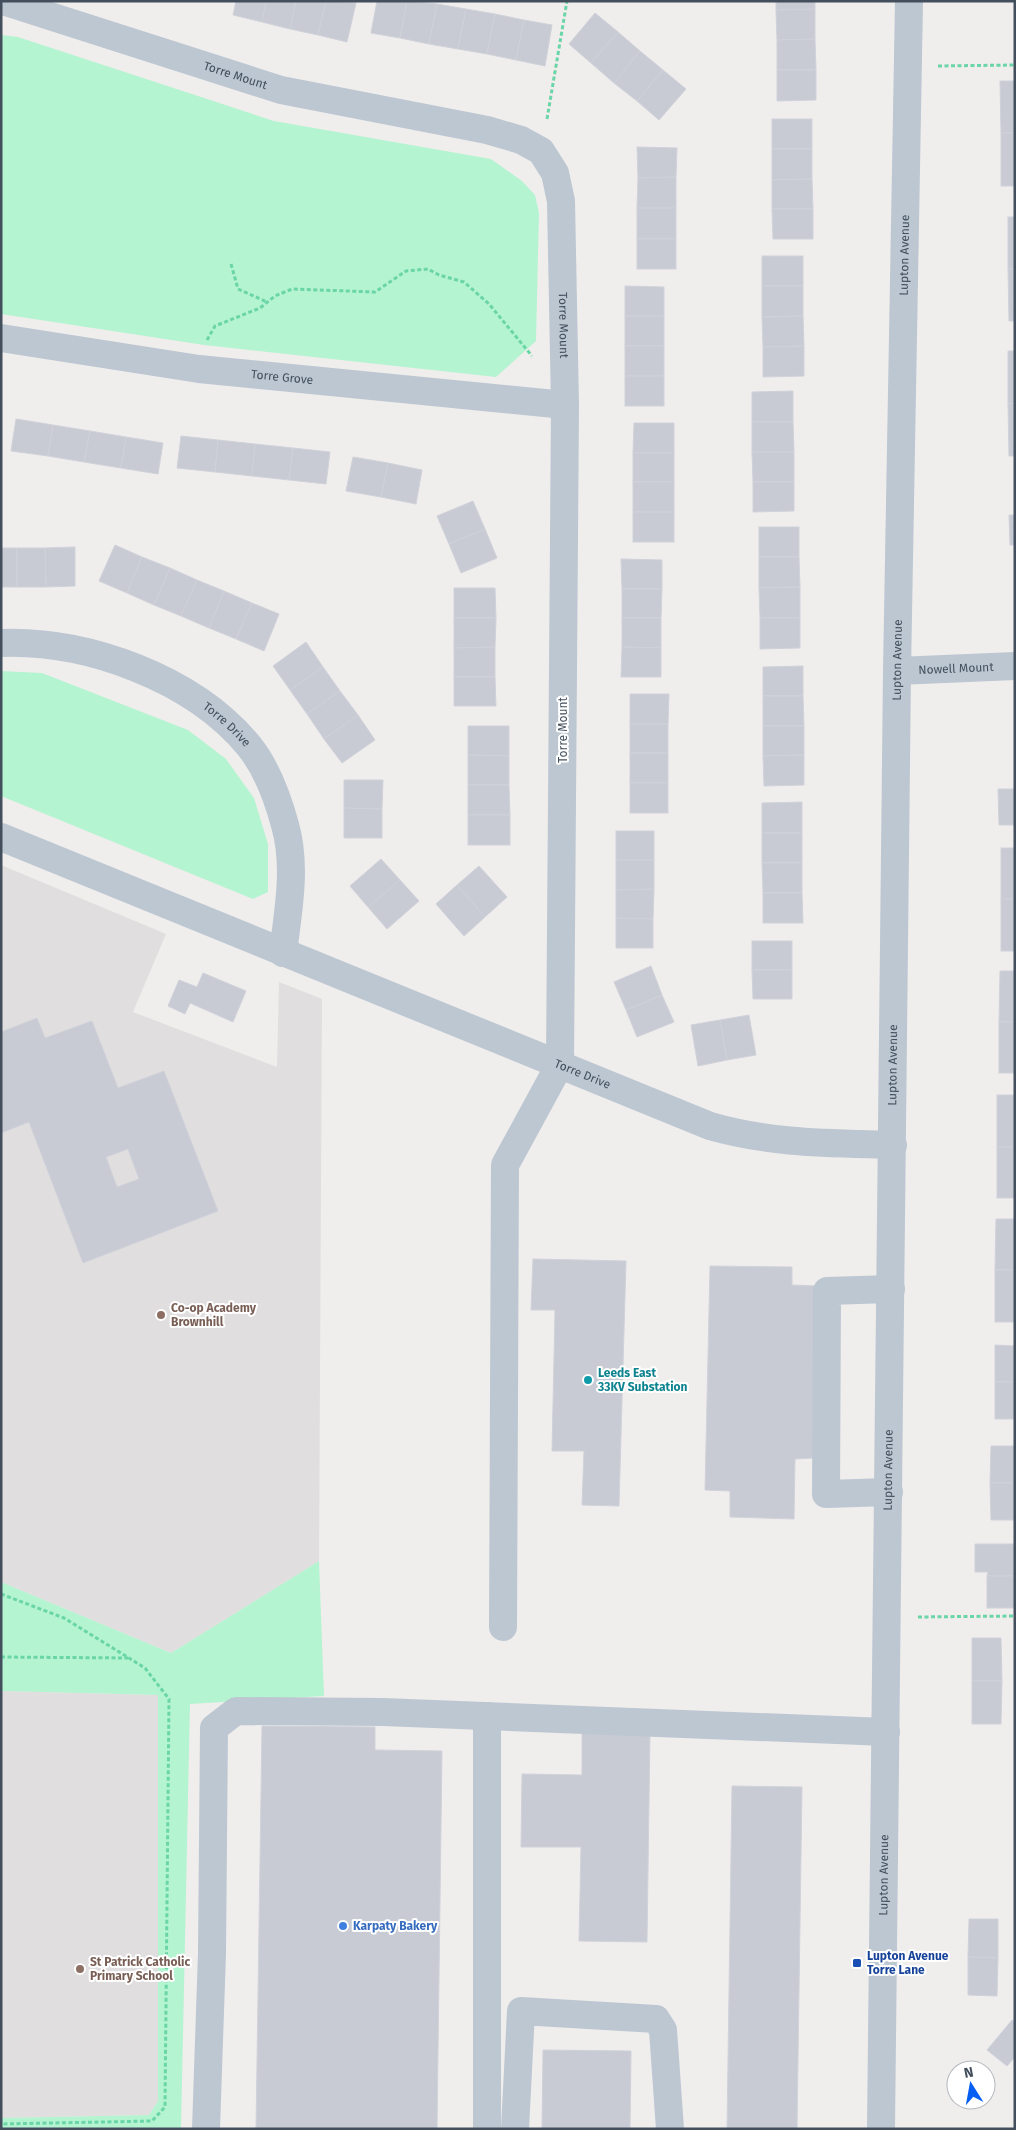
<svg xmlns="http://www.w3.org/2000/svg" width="1016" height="2130" font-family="'Fira Sans',sans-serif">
  <rect width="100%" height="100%" fill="#f0eded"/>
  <!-- education -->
  <g fill="#e1dedf">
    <path d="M1,865l165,69 -33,78 144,55 2,-85 43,17 -3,562 -148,92 -170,-71z"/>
    <path d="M1,1691l157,4v406l-9,14 -148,3z"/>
  </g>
  <!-- green -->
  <g fill="#b5f4d1">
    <path d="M1,35l17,2 256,84 217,38 31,22 13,14 4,18 -3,128 -40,36 -292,-32 -203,-31z"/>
    <path d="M1,671l41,2 146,57 38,29 28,39 14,46v48l-15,7 -252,-103z"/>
    <path d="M319,1561l5,135 -134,8 -9,425h-180v-11l148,-3 9,-14v-406l-157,-4v-109l170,71z"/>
  </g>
  <!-- building -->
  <g fill="#c8cbd4" stroke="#d0d2da" fill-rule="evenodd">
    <path d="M236,1h30l-4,21 -29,-7z"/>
    <path d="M266,1h30l-6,28 -28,-7z"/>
    <path d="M296,1h30l-8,34 -28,-6z"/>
    <path d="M326,1l30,2 -9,39 -29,-7z"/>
    <path d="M377,1h30l-7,37 -29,-5z"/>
    <path d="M407,1l30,3 -8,40 -29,-6z"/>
    <path d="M776,1h39v8l-39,1z"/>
    <path d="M437,4l29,5 -8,40 -29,-5z"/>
    <path d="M466,9l29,5 -8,40 -29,-5z"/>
    <path d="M815,9v30l-38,1 -1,-30z"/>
    <path d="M595,13l23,19 -27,31 -22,-19z"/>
    <path d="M495,14l29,6 -8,40 -29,-6z"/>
    <path d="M524,20l28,5 -7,41 -29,-6z"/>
    <path d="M618,32l22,19 -26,32 -23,-20z"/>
    <path d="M815,39l1,31h-39v-30z"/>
    <path d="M640,51l23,19 -26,31 -23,-18z"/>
    <path d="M663,70l23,19 -27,31 -22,-19z"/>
    <path d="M777,70h39v30l-39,1z"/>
    <path d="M1000,81h15v52h-14z"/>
    <rect x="772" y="119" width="40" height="30"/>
    <rect x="1001" y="133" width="14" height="53"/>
    <path d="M637,147l40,1 -1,29 -38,1z"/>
    <path d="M772,149h40v30l-40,1z"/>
    <path d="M676,177v31h-39l1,-30z"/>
    <path d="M812,179l1,30h-41v-29z"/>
    <rect x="637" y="208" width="39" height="31"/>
    <path d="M772,209h41v30h-40z"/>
    <rect x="1008" y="217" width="7" height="52"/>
    <rect x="637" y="239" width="39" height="30"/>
    <rect x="762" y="256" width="41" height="30"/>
    <path d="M1008,269h7v52h-6z"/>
    <path d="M625,286l39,1v29h-39z"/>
    <path d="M762,286h41v30l-41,1z"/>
    <rect x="625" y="316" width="39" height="30"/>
    <path d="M803,316l1,30 -41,1 -1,-30z"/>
    <rect x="625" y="346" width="39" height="30"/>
    <path d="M804,346v30l-41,1v-30z"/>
    <path d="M1008,351h7v52l-7,1z"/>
    <rect x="625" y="376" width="39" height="30"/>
    <path d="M793,391v31h-41v-30z"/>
    <path d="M1015,403v53h-6l-1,-52z"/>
    <path d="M16,419l37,6 -5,31 -37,-5z"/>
    <path d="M752,422h41l1,30h-42z"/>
    <path d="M634,423h40v30h-41z"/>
    <path d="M53,425l37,6 -6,31 -36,-6z"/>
    <path d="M90,431l36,6 -5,31 -37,-6z"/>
    <path d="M181,436l37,4 -3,32 -38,-4z"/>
    <path d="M126,437l37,6 -5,31 -37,-6z"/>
    <path d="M218,440l37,4 -3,32 -37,-4z"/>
    <path d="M255,444l38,4 -4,32 -37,-4z"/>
    <path d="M293,448l37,4 -4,32 -37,-4z"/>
    <path d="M752,452h42v30h-41z"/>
    <rect x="633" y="453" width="41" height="29"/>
    <path d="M353,457l35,6 -7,34 -35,-6z"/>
    <path d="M388,463l34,7 -6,34 -35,-7z"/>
    <rect x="633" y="482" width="41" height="30"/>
    <path d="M753,482h41v29l-41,1z"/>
    <path d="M473,501l12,28 -36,15 -12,-28z"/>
    <rect x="633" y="512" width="41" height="30"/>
    <path d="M1009,515h6v30h-5z"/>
    <rect x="759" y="527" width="40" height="30"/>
    <path d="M485,529l12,29 -36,15 -12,-29z"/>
    <path d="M115,545l27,12 -15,36 -28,-12z"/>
    <path d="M75,547v39l-29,1 -1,-39z"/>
    <rect x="1" y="548" width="16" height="39"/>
    <path d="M17,548h28l1,39h-29z"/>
    <path d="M142,557l28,11 -16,37 -27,-12z"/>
    <path d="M759,557h40l1,30 -41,1z"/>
    <path d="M621,559l41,1v29h-40z"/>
    <path d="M170,568l27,12 -16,36 -27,-11z"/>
    <path d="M197,580l27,11 -15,37 -28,-12z"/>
    <path d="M800,587v31h-40l-1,-30z"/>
    <path d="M454,588h41l1,30h-42z"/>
    <path d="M622,589h40l-1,29h-39z"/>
    <path d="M224,591l28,12 -16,36 -27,-11z"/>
    <path d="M252,603l27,11 -15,37 -28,-12z"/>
    <path d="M454,618h42l-1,29 -41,1z"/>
    <path d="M622,618h39v30l-39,-1z"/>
    <path d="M760,618h40v30l-40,1z"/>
    <path d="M306,642l17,25 -33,23 -17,-24z"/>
    <path d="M495,647v30h-41v-29z"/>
    <path d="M622,647l39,1v29h-40z"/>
    <path d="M803,666v30h-40v-29z"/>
    <path d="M323,667l17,24 -33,23 -17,-24z"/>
    <path d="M454,677h41l1,29h-42z"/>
    <path d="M340,691l18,24 -34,24 -17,-25z"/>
    <path d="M630,694h39l-1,30h-38z"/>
    <path d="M763,696h40l1,30h-41z"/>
    <path d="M358,715l17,25 -33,23 -18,-24z"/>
    <rect x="630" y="724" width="38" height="29"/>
    <path d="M468,726h41v30l-41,-1z"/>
    <path d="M763,726h41v29l-41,1z"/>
    <rect x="630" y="753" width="38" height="30"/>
    <path d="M468,755l41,1v29h-41z"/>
    <path d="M804,755v30l-40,1 -1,-30z"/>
    <path d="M344,780h39l-1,29 -38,-1z"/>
    <rect x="630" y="783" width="38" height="30"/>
    <path d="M468,785h41l1,30h-42z"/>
    <path d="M998,789h17v36h-16z"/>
    <path d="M802,802v31h-40v-30z"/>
    <path d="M344,808l38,1v29h-38z"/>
    <rect x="468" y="815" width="42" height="30"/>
    <rect x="616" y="831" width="38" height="29"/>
    <rect x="762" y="833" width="40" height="30"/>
    <rect x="1001" y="848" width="14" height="51"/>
    <path d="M381,859l19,21 -32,27 -18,-21z"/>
    <path d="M616,860h38v29l-38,1z"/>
    <path d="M762,863h40v30h-39z"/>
    <path d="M479,866l28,31 -22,20 -28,-32z"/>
    <path d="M400,880l19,21 -32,28 -19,-22z"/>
    <path d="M457,885l28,32 -21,19 -28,-32z"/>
    <path d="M654,889l-1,30 -37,-1v-28z"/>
    <path d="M763,893h39l1,30h-40z"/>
    <rect x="1001" y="899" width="14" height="52"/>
    <path d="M616,918l37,1v29h-37z"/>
    <rect x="752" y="941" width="40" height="29"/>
    <path d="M651,966l11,29 -36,15 -12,-28z"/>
    <path d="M752,970h40v29h-39z"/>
    <path d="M1000,971h15v51h-16z"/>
    <path d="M203,973l43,18 -13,31 -43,-19 -5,11 -17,-8 11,-26 18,7z"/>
    <path d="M662,995l12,27 -37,15 -11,-27z"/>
    <path d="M749,1015l7,40 -29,5 -7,-40z"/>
    <path d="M37,1018l8,20 47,-17 26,67 46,-17 54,140 -135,52 -54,-141 -28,11v-101zM128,1149l11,30 -22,8 -11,-30z"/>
    <path d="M720,1020l7,40 -29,6 -7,-41z"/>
    <rect x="999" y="1022" width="16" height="51"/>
    <rect x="997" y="1095" width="18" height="52"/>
    <rect x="997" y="1147" width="18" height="51"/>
    <path d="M996,1219h19v51h-20z"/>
    <path d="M533,1259l93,2 -7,245 -37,-1 2,-54h-32l3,-141h-24z"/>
    <path d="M710,1266l82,1v18l25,1 -4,172 -18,1 -1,60 -64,-2v-26l-25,-1z"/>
    <rect x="995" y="1270" width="20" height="52"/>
    <path d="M995,1345l20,1v36h-20z"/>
    <rect x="995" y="1382" width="20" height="37"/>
    <path d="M991,1446h24v37h-25z"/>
    <path d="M990,1483h25v37h-24z"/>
    <path d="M975,1544h40v32h-28l1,-4h-13z"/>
    <rect x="987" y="1576" width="28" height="32"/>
    <path d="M972,1638h29l1,43h-30z"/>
    <path d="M972,1681h30l-1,43h-29z"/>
    <path d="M262,1726l113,1v23l67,1 -5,378h-181z"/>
    <path d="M582,1731l68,1 -3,210 -68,-1 2,-94h-60l1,-73 60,1z"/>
    <path d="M732,1786l70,1 -5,342h-70z"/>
    <path d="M969,1919h29v39l-30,-1z"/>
    <path d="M968,1957l30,1 -1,38 -29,-1z"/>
    <path d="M1012,2020l3,2v35l-8,9 -20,-16z"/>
    <path d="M543,2050l88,1 -1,78h-88z"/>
  </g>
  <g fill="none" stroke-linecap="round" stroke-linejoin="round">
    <!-- path -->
    <g stroke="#6ad5a7" stroke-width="3" stroke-dasharray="4 2.5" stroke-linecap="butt">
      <path d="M938,66l77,-1"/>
      <path d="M547,119l20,-118"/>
      <path d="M231,264l7,25 29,13"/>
      <path d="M207,340l8,-14 45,-18 15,-12 17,-7 83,3 31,-21 22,-2 11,6 25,7 25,22 43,52"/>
      <path d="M1,1594l63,24 65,40 16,10 24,31 -4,408 -13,14 -151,3"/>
      <path d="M918,1617l97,-1"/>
      <path d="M1,1657l127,1"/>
    </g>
    <!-- minor -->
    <g stroke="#bcc7d1" stroke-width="28">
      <path id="s1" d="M3,1l278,89 206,40 34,10 20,11 14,22 6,28 4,204 -5,659 -55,101 -2,462"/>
      <path id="s2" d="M1,338l198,31 366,36"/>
      <path id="s3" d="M1,643c86,-3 192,35 248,103 17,21 29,53 36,79 12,42 3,86 -2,128"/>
      <path id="s4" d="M897,671l118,-5"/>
      <path id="s5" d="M1,837l709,289c63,18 119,17 183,19"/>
      <path d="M889,1492l-63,2 1,-203 64,-2"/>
      <path d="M206,2129l6,-176 2,-225 22,-17 147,1 503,20"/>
      <path d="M487,2129v-413"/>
      <path d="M515,2129l6,-118 135,8 7,11 7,99"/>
      <path id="s6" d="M881,2129l16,-1458 12,-670"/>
    </g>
  </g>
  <!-- markers -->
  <g fill="#8d6e63" stroke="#fff" stroke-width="2">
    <circle cx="161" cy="1315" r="5"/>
    <circle cx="80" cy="1969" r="5"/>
  </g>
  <circle fill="#0f9aa8" stroke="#fff" stroke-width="2" cx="588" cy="1380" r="5"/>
  <circle fill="#3f7fe0" stroke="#fff" stroke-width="2" cx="343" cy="1926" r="5"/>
  <rect fill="#1a4fb4" stroke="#fff" stroke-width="2" x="852" y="1958" width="10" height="10" rx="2.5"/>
  <g text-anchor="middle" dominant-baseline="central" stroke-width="4" stroke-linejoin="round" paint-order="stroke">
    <!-- street labels -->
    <g font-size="12" fill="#434f5d" stroke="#fff">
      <text stroke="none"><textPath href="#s1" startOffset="244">Torre Mount</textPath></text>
      <text stroke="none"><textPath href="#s6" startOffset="1874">Lupton Avenue</textPath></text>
      <text stroke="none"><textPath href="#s1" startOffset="739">Torre Mount</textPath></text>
      <text stroke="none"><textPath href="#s2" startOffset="284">Torre Grove</textPath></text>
      <text stroke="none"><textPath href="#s6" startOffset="1469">Lupton Avenue</textPath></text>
      <text stroke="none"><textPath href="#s4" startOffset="59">Nowell Mount</textPath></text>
      <text stroke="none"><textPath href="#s3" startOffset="246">Torre Drive</textPath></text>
      <text transform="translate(563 730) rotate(-90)">Torre Mount</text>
      <text stroke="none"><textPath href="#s6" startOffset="1064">Lupton Avenue</textPath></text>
      <text stroke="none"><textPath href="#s5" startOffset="628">Torre Drive</textPath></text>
      <text stroke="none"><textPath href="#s6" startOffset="659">Lupton Avenue</textPath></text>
      <text stroke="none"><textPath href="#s6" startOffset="254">Lupton Avenue</textPath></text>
    </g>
    <!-- education labels -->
    <g font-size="12" font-weight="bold" fill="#785e54" stroke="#fff" text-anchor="start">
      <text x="171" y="1308">Co-op Academy<tspan x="171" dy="14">Brownhill</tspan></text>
      <text x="90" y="1962">St Patrick Catholic<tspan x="90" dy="14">Primary School</tspan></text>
    </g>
    <!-- culture labels -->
    <g font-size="12" font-weight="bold" fill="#0d838f" stroke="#fff" text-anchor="start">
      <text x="598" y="1373">Leeds East<tspan x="598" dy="14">33KV Substation</tspan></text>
    </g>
    <!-- shop labels -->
    <g font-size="12" font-weight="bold" fill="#366cbe" stroke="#fff" text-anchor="start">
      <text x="353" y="1926">Karpaty Bakery</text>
    </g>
    <!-- transit labels -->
    <g font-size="12" font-weight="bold" fill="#164399" stroke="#fff" text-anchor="start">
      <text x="867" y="1956">Lupton Avenue<tspan x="867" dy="14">Torre Lane</tspan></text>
    </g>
  </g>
  <!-- border -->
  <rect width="1016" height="2130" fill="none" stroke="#434f5d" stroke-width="5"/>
  <!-- north arrow -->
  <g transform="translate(971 2085) rotate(349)"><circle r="24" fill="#ffffff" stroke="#b4b9be"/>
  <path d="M0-4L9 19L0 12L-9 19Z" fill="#055ef3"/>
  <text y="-8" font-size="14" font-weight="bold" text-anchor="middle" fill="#434f5d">N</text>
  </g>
</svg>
